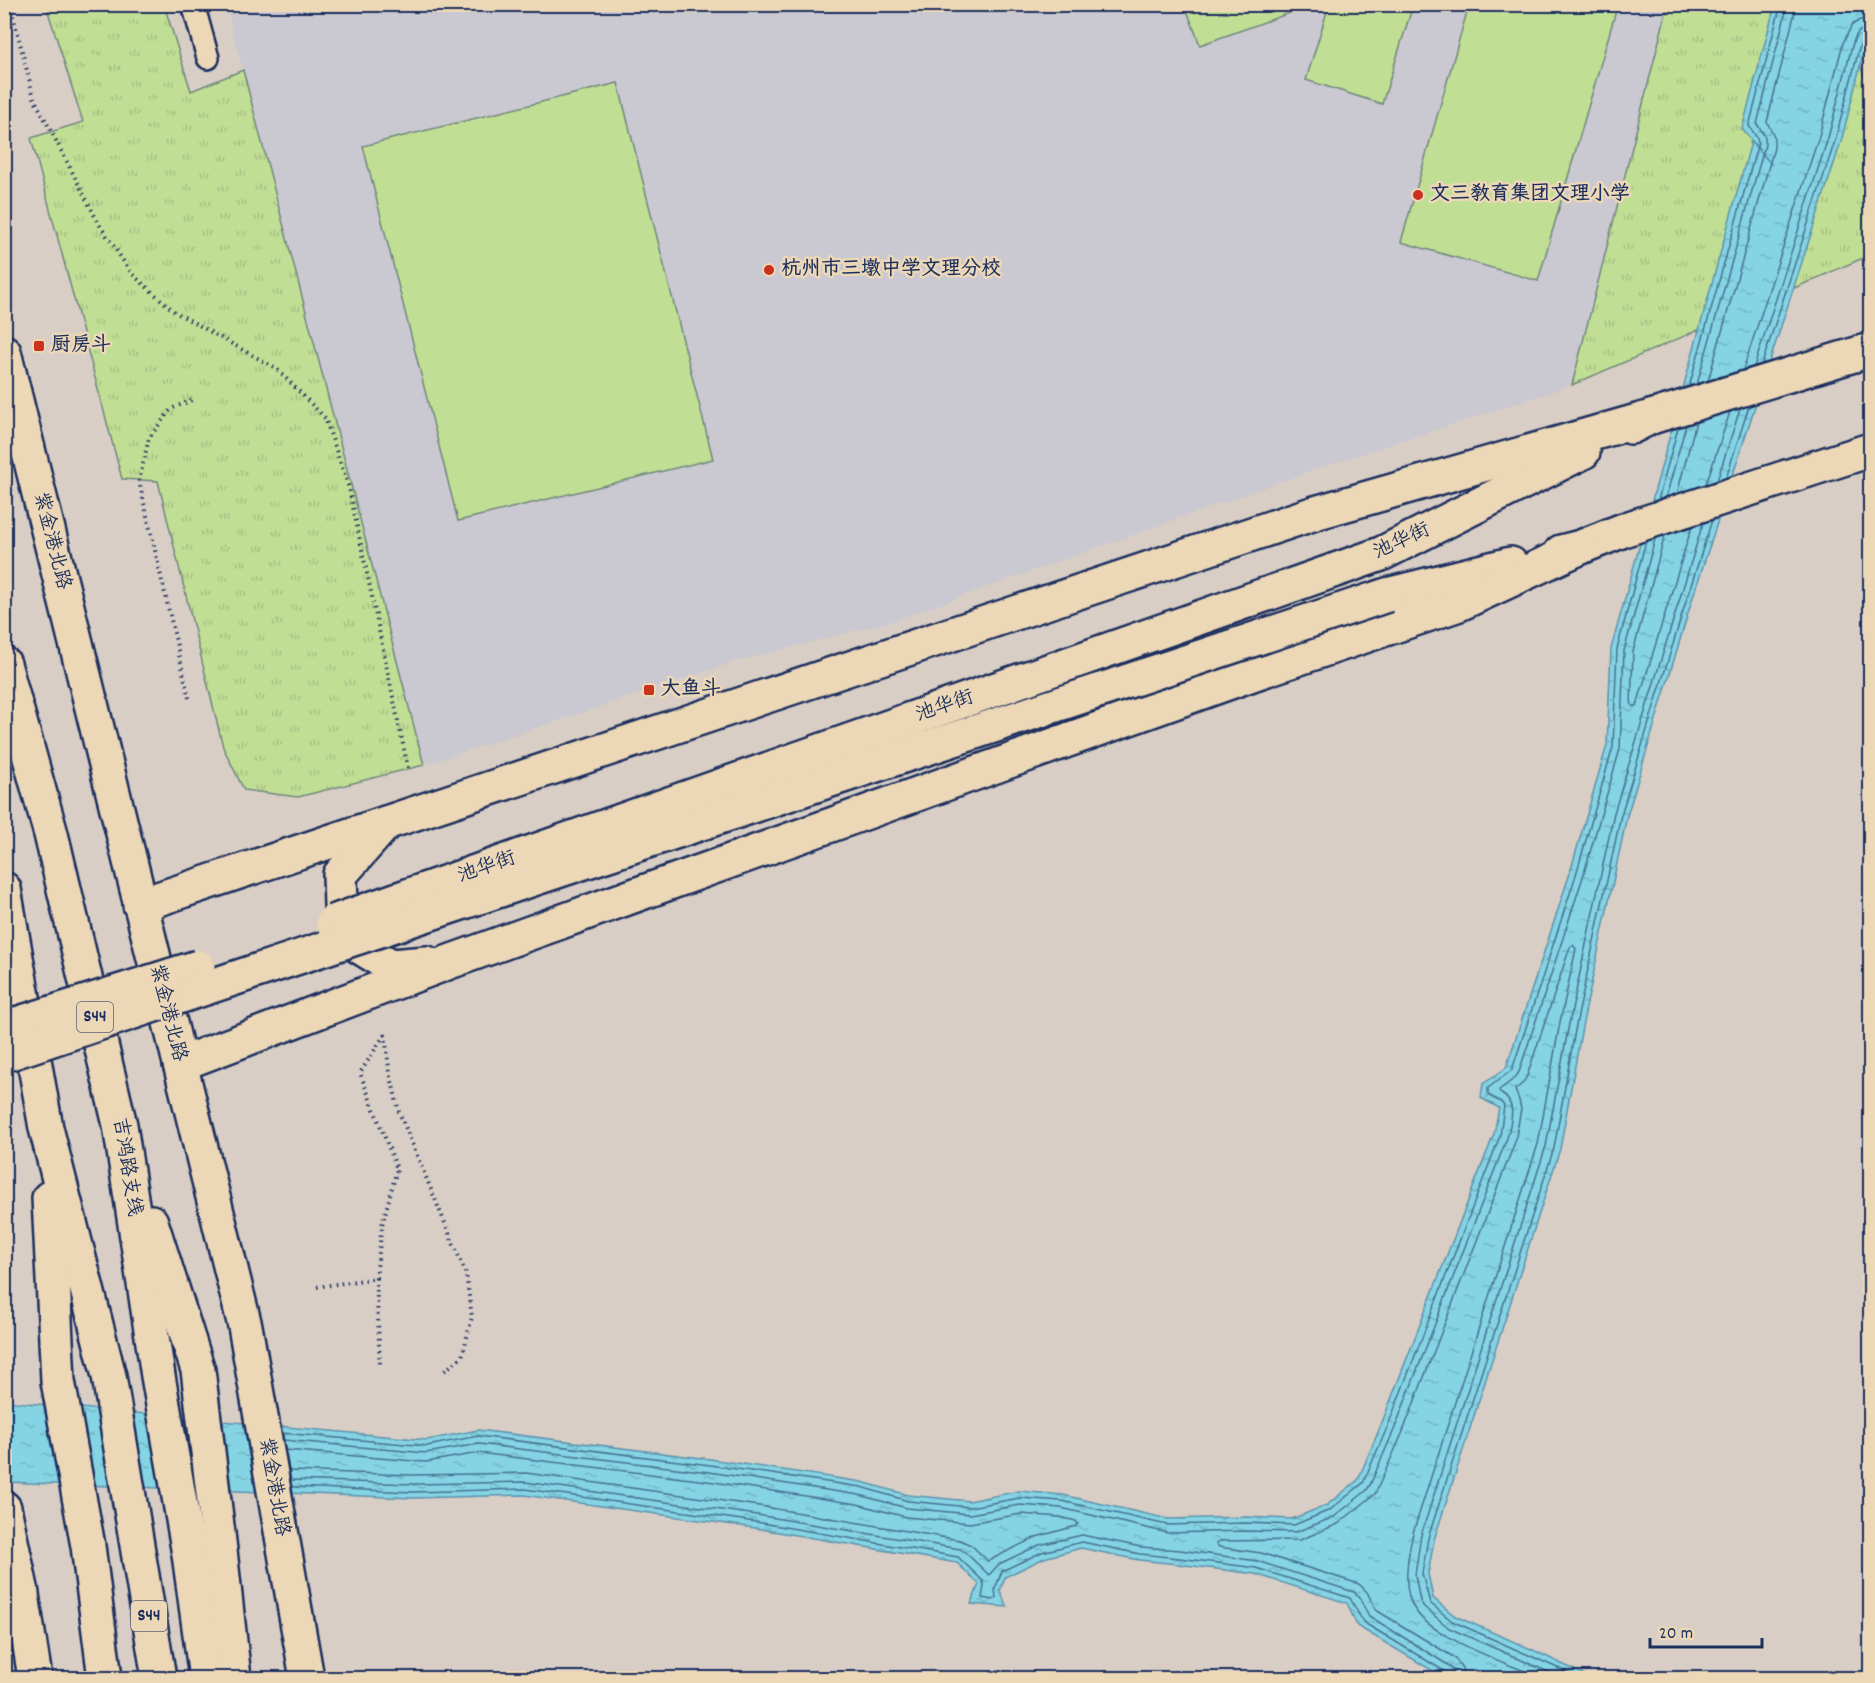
<svg xmlns="http://www.w3.org/2000/svg" width="1875" height="1683" font-family="Dekko,'LXGW WenKai TC',sans-serif">
  <defs>
    <pattern id="grass-tufts" width="24" height="20" patternUnits="userSpaceOnUse" patternTransform="scale(1.5)"><rect width="24" height="20" fill="#c1de95"/><path d="M3 7l-1-3M5 7V3M7 7l1-3M15 17l-1-3M17 17v-4M19 17l1-3" fill="none" stroke="#a5bf83"/></pattern>
    <pattern id="water-ripples" width="26" height="14" patternUnits="userSpaceOnUse" patternTransform="scale(1.5)"><rect width="26" height="14" fill="#85d4e3"/><path d="M2 4q2-2 4 0t4 0M15 11q2-2 4 0t4 0" fill="none" stroke="#72b6c5"/></pattern>
  </defs>
  <rect width="100%" height="100%" fill="#d8cec5"/>
  <filter id="ink" filterUnits="userSpaceOnUse"><feTurbulence type="fractalNoise" baseFrequency=".0167" numOctaves="2"/><feDisplacementMap in="SourceGraphic" scale="12" xChannelSelector="R" yChannelSelector="G"/><feConvolveMatrix kernelMatrix="1 2 1 2 8 2 1 2 1" color-interpolation-filters="sRGB"/></filter>
  <g filter="url(#ink)">
    <!-- built -->
    <path fill="#cac8d0" d="M226,5h1442l-96,380 -259,85 -417,150 -161,42 -311,103z"/>
    <!-- grass -->
    <g fill="url(#grass-tufts)" stroke="#6e867a" stroke-width="1.5">
      <path d="M46,5h118l27,86 52,-21 181,695 -126,32 -54,-7 -21,-43 -65,-266 -36,-2 -91,-341 52,-16z"/>
      <path d="M1668,5h173l29,90v160l-298,130z"/>
    </g>
    <!-- pitch -->
    <g fill="#c1de95" stroke="#6e867a" stroke-width="1.5">
      <path d="M1296,4l2,6 -98,35 -15,-40z"/>
      <path d="M1329,5h84l-31,99 -76,-24z"/>
      <path d="M1609,5l8,2 -79,274 -137,-39 68,-237z"/>
      <path d="M618,83l95,376 -255,62 -95,-375z"/>
    </g>
    <!-- water -->
    <path fill="url(#water-ripples)" stroke="#5b92ae" stroke-width="1.5" d="M1775,5h95v29l-6,17 -23,91 -149,458 -65,216 -45,211 -22,122 -126,391 -6,34 5,24 22,18 78,34 58,28h-146l-88,-52 -10,-23 -92,-29 -77,-10 -39,-4 -58,-12 -37,10 -39,19 -5,14 7,16 -36,-3 8,-20 -22,-21 -202,-35 -231,-33 -111,3 -408,-16v-81l422,39 51,-10 232,29 152,23 46,13 61,6 50,-10 44,4 105,24 78,-2 46,2 35,-14 31,-25 23,-55 113,-291 5,-26 -18,-10 2,-14 23,-16 63,-192 38,-131 4,-96 140,-507 21,23 -30,-36z"/>
    <g fill="none" stroke-linecap="round" stroke-linejoin="round">
      <!-- shore -->
      <g stroke="#457193" stroke-width="1.5">
        <path d="M1762,364l73,-223 24,-92 4,-11 7,-3"/>
        <path d="M1754,367l74,-229 24,-92c3,-10 6,-18 18,-18"/>
        <path d="M1743,370l76,-234 24,-93 9,-18 8,-5 10,-1"/>
        <path d="M1708,381l66,-233v-12l-7,-14 30,-118"/>
        <path d="M1697,384l68,-239v-8l-8,-13 31,-120"/>
        <path d="M1689,387l69,-244 -1,-5 -8,-12 32,-122"/>
        <path d="M1726,478l23,-72"/>
        <path d="M1717,481l23,-72"/>
        <path d="M1706,484l24,-72"/>
        <path d="M1677,494l19,-72"/>
        <path d="M1666,497l20,-72"/>
        <path d="M1658,500l20,-72"/>
        <path d="M1665,535l-32,117 -2,52 3,3 3,-2 55,-179"/>
        <path d="M282,1433l145,13 51,-10 232,29 151,22 47,14 62,6 50,-9 42,3 105,24 79,-2 48,2 36,-15 33,-27 24,-55 113,-292 4,-30 -3,-4 -13,-7v-7l24,-18 63,-192 38,-131 4,-98 29,-108"/>
        <path d="M283,1440l143,13 53,-9 230,28 150,23 48,13 63,6 50,-9 41,3 107,25 78,-2 50,1 38,-15 32,-26 4,-6 24,-55 113,-292c4,-17 11,-35 -7,-45l-1,-3 16,-12 4,-6 63,-192 38,-131 4,-98 31,-112"/>
        <path d="M285,1450l141,12 53,-9 228,28 150,23 49,13 64,6 51,-9 39,3 16,4 2,3 -2,2 -40,11 -48,24 -17,-16 -11,-5 -201,-34 -233,-33 -113,2 -124,-4"/>
        <path d="M290,1480l123,4 112,-2 232,33 203,34 6,4 23,22 10,-11 40,-19 43,-10 59,12 39,3 77,11 97,31 5,5 10,19 79,49 6,6 1,7"/>
        <path d="M292,1487l121,5 112,-3 231,33 202,35 25,24 1,5 -2,12 11,2 3,-2 -1,-9 7,-18 40,-19 40,-10 58,12 39,4 77,10 94,30 13,24 81,49 3,7"/>
        <path d="M1464,1678l-2,-10 -7,-10 -79,-48 -9,-18 -8,-8 -98,-31 -42,-6 -3,-4 3,-2 81,-1 38,-16 37,-30 27,-60 113,-292 6,-33 -2,-9 -4,-10 8,-7 4,-7 43,-129 3,-2 3,4 -16,73 -22,122 -125,389c-5,22 -12,56 2,77 18,28 94,54 126,68"/>
        <path d="M1562,1678l-113,-50 -25,-21 -4,-6 -5,-26 6,-40 125,-389 23,-122 45,-211 89,-290"/>
        <path d="M1580,1678l-128,-57 -22,-18 -8,-29 6,-36 126,-390 22,-123 45,-210 66,-217 25,-78"/>
      </g>
      <!-- lane casing -->
      <g stroke="#1b2f5e" stroke-width="26">
        <path id="lane" d="M193,4l15,54"/>
      </g>
      <!-- secondary casing -->
      <g stroke="#1b2f5e" stroke-width="38">
        <g id="secondary">
          <path d="M1631,427l20,-10 219,-67"/>
          <path d="M1561,552l20,-5 45,-18 244,-79"/>
          <path d="M1381,554l202,-102"/>
          <path d="M1387,595l124,-31"/>
          <path d="M386,823l-46,52 2,61 49,30 36,-3"/>
          <path d="M140,905l1175,-392 336,-96"/>
          <path d="M180,1064l272,-103 189,-68 614,-220 204,-69 122,-57"/>
        </g>
      </g>
      <!-- primary casing -->
      <g stroke="#1b2f5e" stroke-width="38">
        <g id="primary">
          <path d="M4,352l241,974 62,352"/>
          <path d="M4,1508l17,80 14,90"/>
        </g>
      </g>
      <!-- highway casing -->
      <g stroke="#1b2f5e" stroke-width="38">
        <g id="highway">
          <path d="M4,664l47,170 69,291 38,251 31,178 17,124"/>
          <path d="M4,889l42,239 63,248 50,302"/>
          <path d="M49,1198l9,183 30,165 17,132"/>
          <path d="M151,1222l47,148 22,180 14,128"/>
        </g>
      </g>
      <!-- path -->
      <g stroke="#1b2f5e" stroke-width="4" stroke-dasharray="1.5 4.5" stroke-linecap="butt">
        <path d="M10,4l24,94 65,126 33,50 43,38 102,57 48,49 24,70 59,280"/>
        <path d="M189,698l-50,-217 10,-43 22,-29 23,-10"/>
        <path d="M385,1034l4,34 10,44 67,162 6,43 -10,40 -18,14"/>
        <path d="M376,1278l4,87"/>
        <path d="M317,1287l59,-9 6,-53 15,-56 -37,-96 25,-39"/>
      </g>
      <!-- lane -->
      <use href="#lane" stroke="#ecd7b6" stroke-width="21"/>
      <!-- secondary -->
      <use href="#secondary" stroke="#ecd7b6" stroke-width="33"/>
      <!-- primary -->
      <use href="#primary" stroke="#ecd7b6" stroke-width="33"/>
      <!-- highway -->
      <use href="#highway" stroke="#ecd7b6" stroke-width="33"/>
      <!-- secondary-bridge casing -->
      <g stroke="#1b2f5e" stroke-width="38" stroke-linecap="butt">
        <g id="secondary-bridge">
          <path d="M333,922l1048,-368"/>
          <path d="M4,1028l194,-61"/>
          <path d="M4,1055l1383,-460"/>
        </g>
      </g>
      <!-- secondary-bridge -->
      <use href="#secondary-bridge" stroke="#ecd7b6" stroke-width="33"/>
    </g>
  </g>
  <!-- markers -->
  <g fill="#c8321e" stroke="#ecd7b6" stroke-width="2">
    <circle cx="1418" cy="195" r="6"/>
    <circle cx="769" cy="270" r="6"/>
    <rect x="33" y="340" width="12" height="12" rx="3"/>
    <rect x="643" y="684" width="12" height="12" rx="3"/>
  </g>
  <g text-anchor="middle" dominant-baseline="central" stroke-width="5" stroke-linejoin="round" paint-order="stroke">
    <!-- shield labels -->
    <g fill="#ecd7b6" stroke="#5a6178" stroke-width="1.5">
      <rect x="77" y="1002" width="36" height="30" rx="4.5"/>
      <rect x="131" y="1601" width="36" height="30" rx="4.5"/>
    </g>
    <g font-size="18" font-weight="bold" fill="#1b2f5e">
      <text x="95" y="1017">S44</text>
      <text x="149" y="1616">S44</text>
    </g>
    <!-- poi labels -->
    <g font-size="20" font-weight="bold" fill="#1b2f5e" stroke="#ecd7b6" text-anchor="start">
      <text x="1430" y="195">文三教育集团文理小学</text>
      <text x="781" y="270">杭州市三墩中学文理分校</text>
      <text x="51" y="346">厨房斗</text>
      <text x="661" y="690">大鱼斗</text>
    </g>
    <!-- street labels -->
    <g font-size="20" fill="#1b2f5e" stroke="#ecd7b6">
      <text transform="translate(51 541) rotate(76)">紫金港北路</text>
      <text transform="translate(1402 542) rotate(-25)">池华街</text>
      <text transform="translate(945 707) rotate(-19)">池华街</text>
      <text transform="translate(487 868) rotate(-19)">池华街</text>
      <text transform="translate(167 1013) rotate(76)">紫金港北路</text>
      <text transform="translate(126 1167) rotate(81)">吉鸿路支线</text>
      <text transform="translate(273 1487) rotate(80)">紫金港北路</text>
    </g>
  </g>
  <!-- margin -->
  <rect width="1875" height="1683" fill="none" stroke="#ecd7b6" stroke-width="24"/>
  <rect x="12" y="12" width="1851" height="1659" fill="none" stroke="#1b2f5e" stroke-width="2" filter="url(#ink)"/>
  <!-- scale -->
  <path d="M1650 1638v9h112v-9" fill="none" stroke="#1b2f5e" stroke-width="3"/>
  <text x="1659" y="1638" font-size="18" fill="#1b2f5e" stroke="#ecd7b6" stroke-width="4.5" paint-order="stroke">20 m</text>
</svg>
